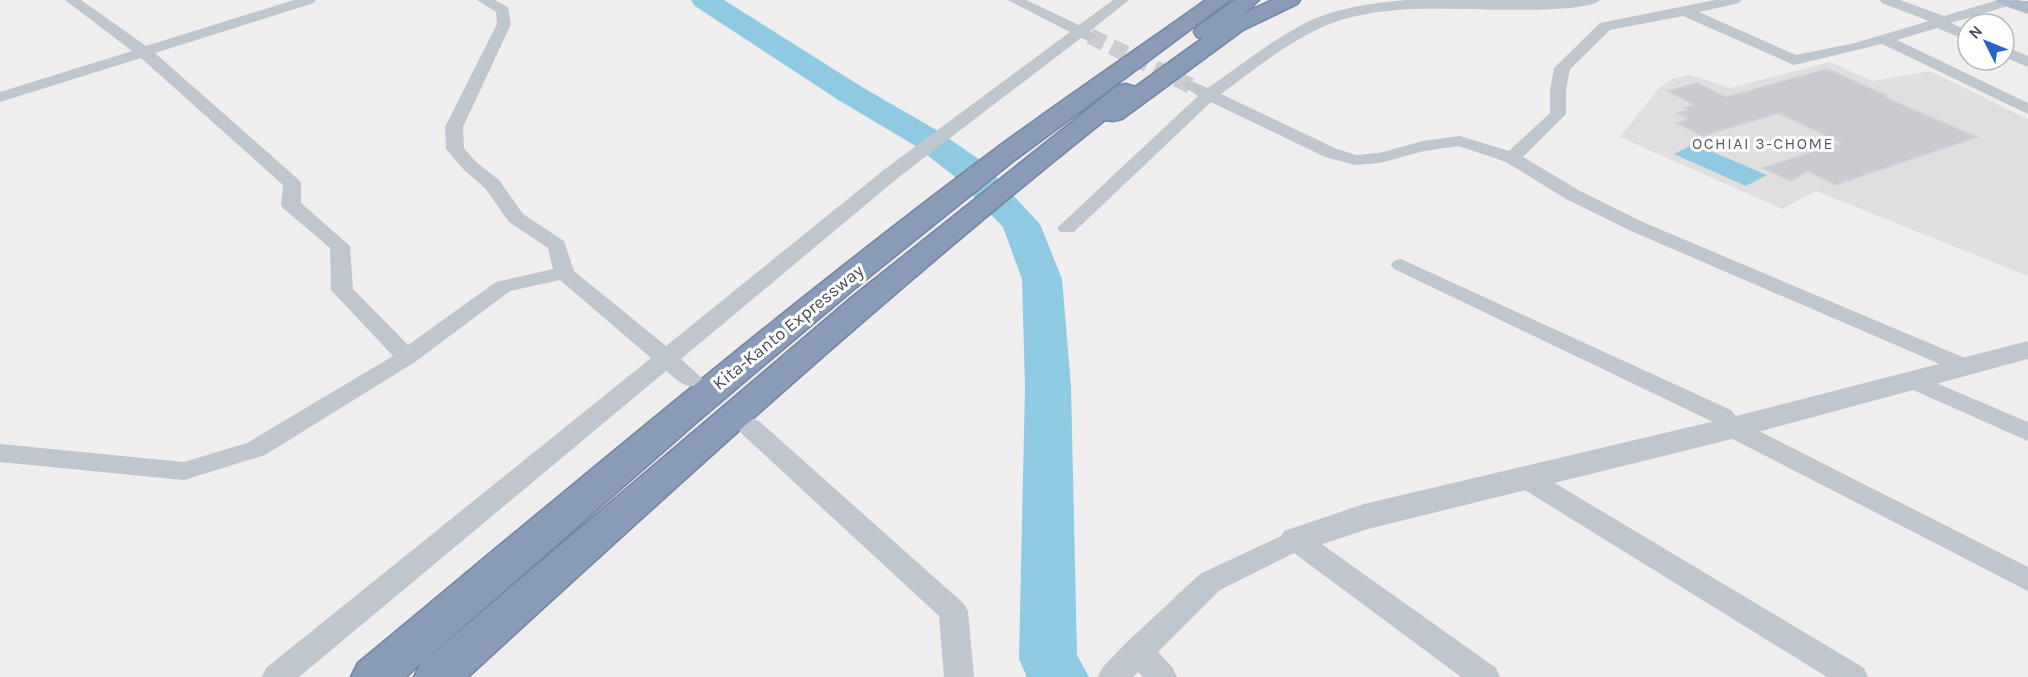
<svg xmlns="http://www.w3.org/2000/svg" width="2028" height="677" font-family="Karla,sans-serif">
  <rect width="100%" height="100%" fill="#efeded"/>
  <!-- education -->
  <path fill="#e0dede" d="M1830,62l43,19 57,-10 98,48v157l-212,-85 -34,18 -162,-72 38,-48 14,-10 19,-4 39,13z"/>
  <!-- water -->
  <path fill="#8fcae3" d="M1694,144l73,31 -21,11 -72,-32z"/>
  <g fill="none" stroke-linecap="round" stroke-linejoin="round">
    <!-- stream -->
    <path stroke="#8fcae3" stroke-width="9" d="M1030,677l18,-18"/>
    <!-- river -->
    <path fill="#8fcae3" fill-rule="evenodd" d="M691,0h33l138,87 76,44 42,29 60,64 22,55 9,108 6,268 12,22h-62l-8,-18 6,-272 -3,-108 -19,-52 -49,-51 -40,-31 -74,-44 -145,-95z"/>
  </g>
  <!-- building -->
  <path fill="#cacbd1" stroke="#d1d2d8" stroke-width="1.5" d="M1827,69l61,27 -4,1 93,40 -142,48 -27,-14 -17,10 -29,-13 79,-25 -62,-30 -77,23 -25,-13 11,-4 -11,-6 12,-3 -4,-2 10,-3 -27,-14 29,-8 29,14z"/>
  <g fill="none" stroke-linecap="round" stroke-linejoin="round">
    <!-- minor-tunnel -->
    <path stroke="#cdcdcf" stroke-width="16" stroke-dasharray="16 8" stroke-linecap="butt" d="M1090,36l101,50"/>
    <!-- motorway casing -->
    <g stroke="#7486a3" stroke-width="3">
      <path id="motorway" d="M1206,0h24l-218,162 -158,127 -156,132 -274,240 427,-363 266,-212 9,-2 9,3 68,-49 -6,-1 -3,-5 3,-5 38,-27h24l-13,12 27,-12h27l-3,4 -54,26 -121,89 -9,2 -8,-1c-221,176 -429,366 -637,557h-54l7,-14 -15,14h-55l7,-14c210,-174 418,-350 636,-513 70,-52 142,-100 212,-150z"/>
    </g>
    <!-- minor -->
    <g fill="#bfc6ce" fill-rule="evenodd">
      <path d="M65,0h16l65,46 148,-46h22l-2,3 -159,50 144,127 2,4v19l49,43 3,43 55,56 88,-63 57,-13 -5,-21 -39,-26 -24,-34 -21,-18 -18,-21 -1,-22 52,-103 -1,-12 -19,-12h18l13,7 3,17 -48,103 1,21 12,14 23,18 24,34 41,27 10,30 92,75 219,-177 185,-137 -62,-32h18l53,25 34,-25h16l-39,31 7,5 -3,3 -5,2 -8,-3 -182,139 -218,182 23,21 -4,5c-15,5 -22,-5 -34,-14l-367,306h-37l4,-9 385,-310 -91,-78 -50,11 -95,71 -150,93 -81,25 -184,-18v-18l184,18 63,-19 146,-87 -62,-66 -1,-42 -46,-39 -3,-4 2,-20 -142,-127 -141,44v-10l132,-41z"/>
      <path d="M1408,0h192c-13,14 -121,9 -145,9 -48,-1 -99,0 -143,23 -32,16 -62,41 -91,62l116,55 19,6 23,-2 44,-12 37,-5 49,15 41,-38v-23l4,-22 46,-45 115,-23h26l-2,3 -40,9 97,43 59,-12 74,-22 -47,-18 -2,-3h20l44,16 54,-16h22l-2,3 -67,20 17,8v10l-31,-13 -40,12 131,63v11l-146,-70 -88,21 -111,-49 -73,14 -40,39 -4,21v24l-43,43 57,34 65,32 327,138 4,5 -4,5 -8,3 -8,-3 -325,-140 -65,-32 -60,-37 -47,-16 -35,5 -44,12 -25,2 -30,-8 -114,-55 -137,130h-14l-3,-4 141,-132 -15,-10 2,-3 6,-2 17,7c30,-21 60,-45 92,-62 32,-18 72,-23 108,-26z"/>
      <path d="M2004,46l24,10v11l-24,-10z"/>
      <path d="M1401,259l330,151 10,12 287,145v24l-305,-157 -10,-12 -319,-153 -3,-4 3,-4z"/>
      <path d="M1910,372l118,50v19l-126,-56 -4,-5 4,-5z"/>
      <path d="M750,418l9,3 204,182 5,8 6,66h-30l-5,-61 -198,-183 -3,-6 3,-6z"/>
      <path d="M1524,468l9,2 331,198 4,9h-41l-312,-193 -4,-7 4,-7z"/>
      <path d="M1296,529l10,4 190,135 4,9h-39l-167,-124 -74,37 -62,62 15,16 4,9h-34l-5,-5 -5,5h-35l4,-9 25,-26 73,-68z"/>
    </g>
    <!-- tertiary -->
    <path fill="#bfc6ce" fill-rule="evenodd" d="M2028,341v18l-296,80 -364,90 -72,24 -12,-4 -5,-9 5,-9 80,-27 368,-87z"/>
    <!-- primary -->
    <path fill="#aebac9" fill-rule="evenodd" d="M1996,0l32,1v13l-29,-10z"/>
    <!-- motorway -->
    <use href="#motorway" fill="#899bb7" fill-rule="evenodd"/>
  </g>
  <g text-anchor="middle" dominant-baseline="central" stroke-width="6" stroke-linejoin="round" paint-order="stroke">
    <!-- far-neighbourhood labels -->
    <g font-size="16" letter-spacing="1.5" fill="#5a5c61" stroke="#fff">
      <text x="1763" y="143">OCHIAI 3-CHOME</text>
    </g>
    <!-- street labels -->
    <g font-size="18" fill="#474e58" stroke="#fff">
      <text transform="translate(788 327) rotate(-39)">Kita-Kanto Expressway</text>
    </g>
  </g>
  <!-- north arrow -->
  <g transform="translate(1986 42) rotate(313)"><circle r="28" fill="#ffffff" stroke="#b5b8bc" stroke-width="1.5"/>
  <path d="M0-4.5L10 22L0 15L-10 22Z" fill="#2a62cc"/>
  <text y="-9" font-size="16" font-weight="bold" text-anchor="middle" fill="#474e58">N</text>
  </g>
</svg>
